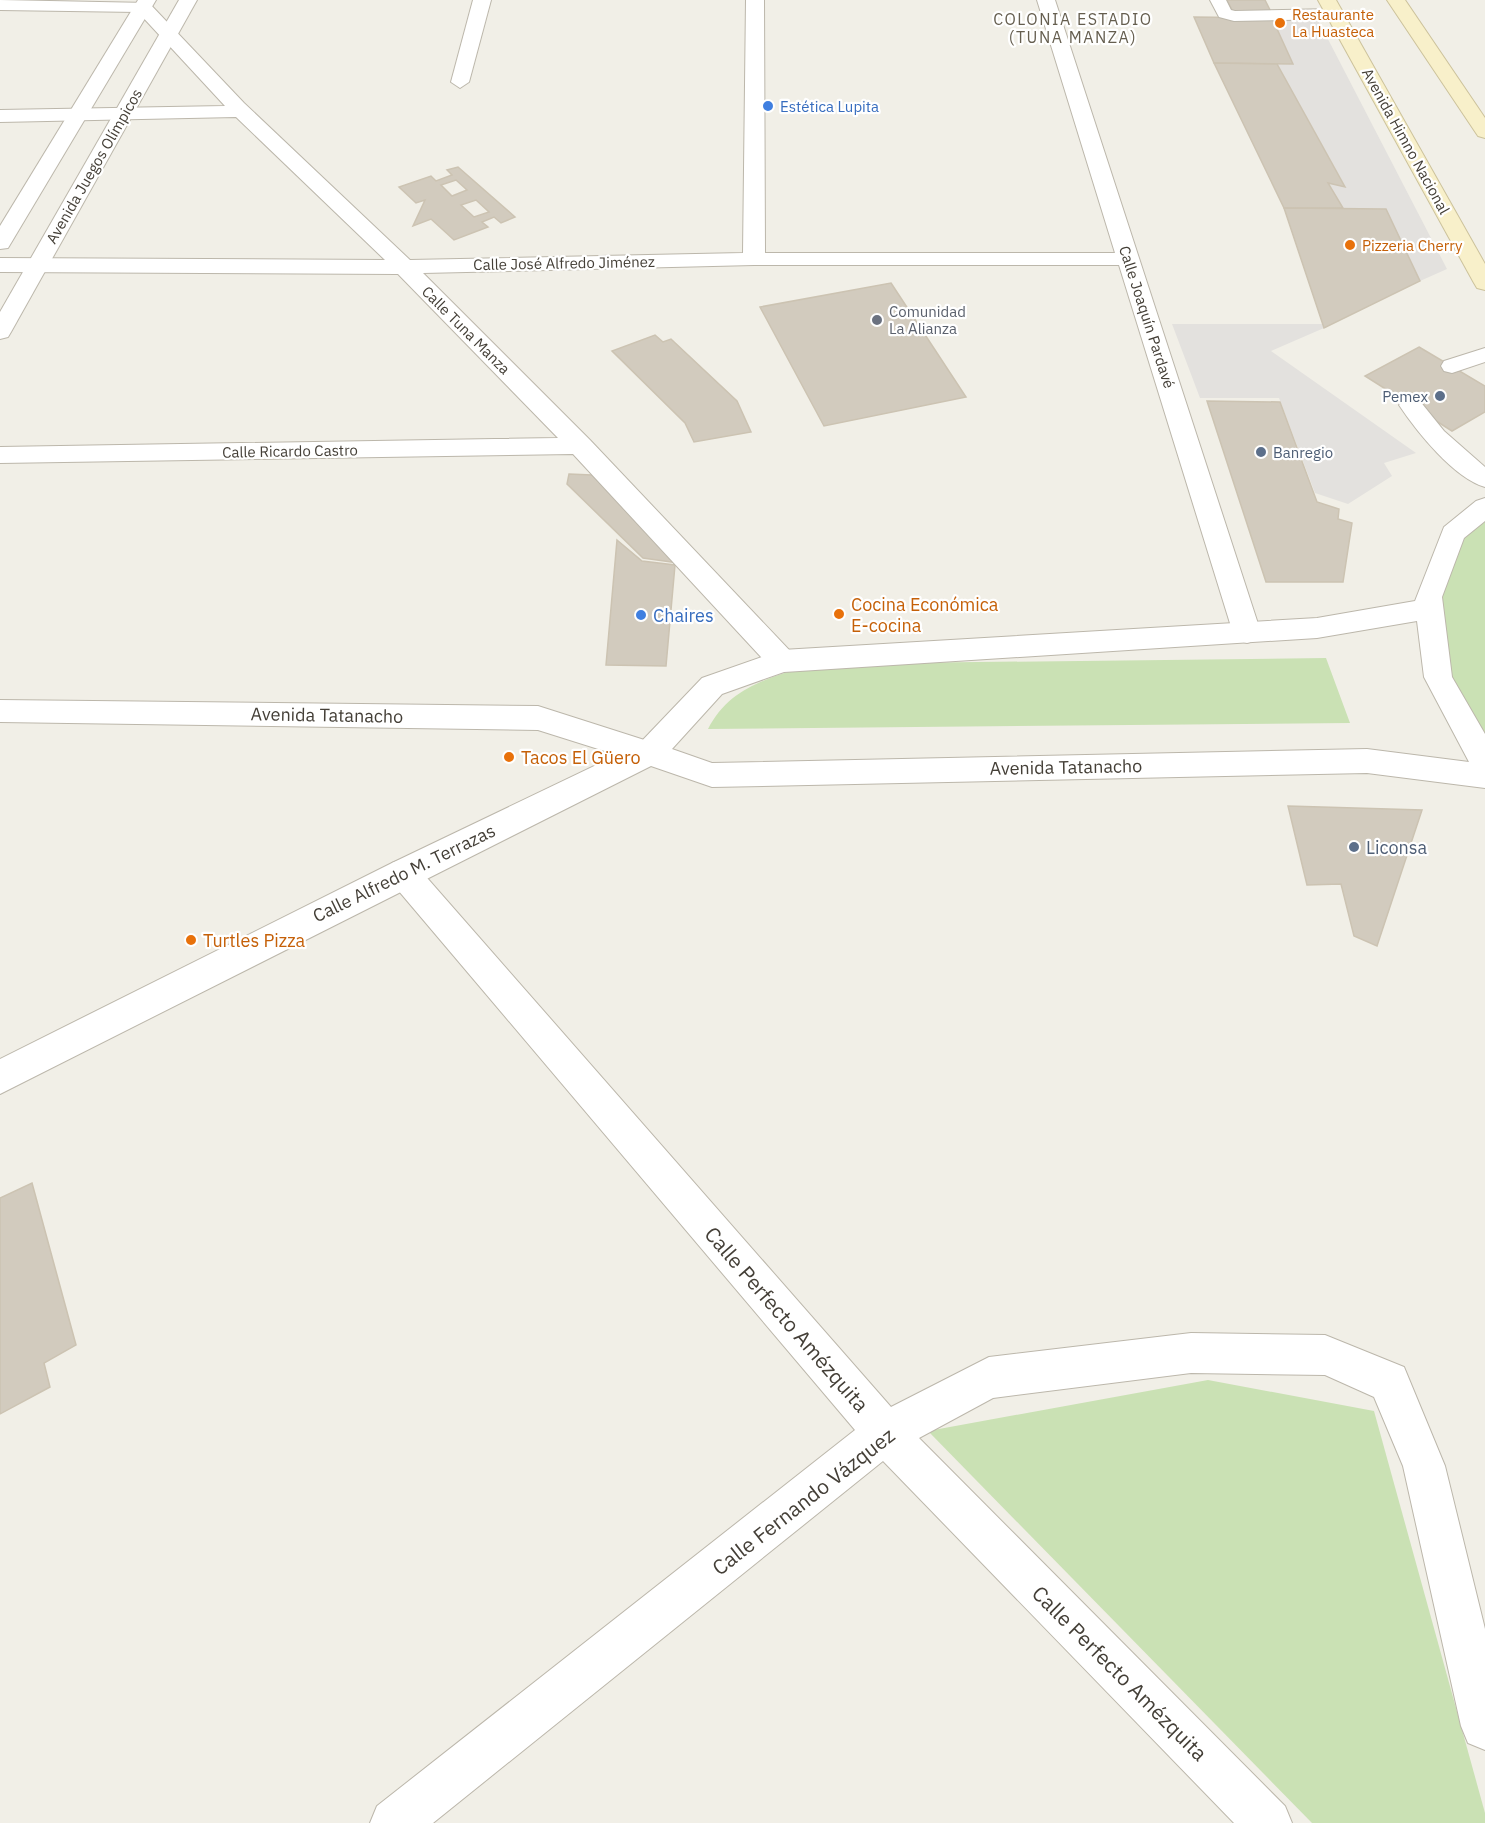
<svg xmlns="http://www.w3.org/2000/svg" width="1485" height="1823" font-family="'IBM Plex Sans',sans-serif">
  <rect width="100%" height="100%" fill="#f1efe7"/>
  <!-- green -->
  <g fill="#cae1b4">
    <path d="M1485,507v255l-47,-85 -10,-80 25,-64z"/>
    <path d="M1326,658l24,65 -642,6c22,-43 62,-51 105,-65z"/>
    <path d="M1208,1380l166,31 111,402v10h-173l-384,-392z"/>
  </g>
  <!-- parking -->
  <g fill="#e3e1de">
    <path d="M1272,18h45l130,251 -27,12 -34,-72 -43,-1 -15,-25 17,3 -68,-122 16,-1z"/>
    <path d="M1172,324h150l2,4 -53,23 145,102 -32,10 8,13 -44,28 -33,-11 -36,-95h-79z"/>
  </g>
  <!-- building -->
  <g fill="#d2cbbe" stroke="#ccc3b2" stroke-width="1.5" fill-rule="evenodd">
    <path d="M1227,0h38l7,14h-38z"/>
    <path d="M1194,17l78,1 21,46 -79,-1z"/>
    <path d="M1214,63l63,1 68,123 -17,-4 15,25h-59z"/>
    <path d="M458,167l57,50 -14,6 -7,-6 -12,5 6,5 -34,13 -23,-21 -18,7 12,-26 -9,3 -17,-16 32,-11 5,5 16,-6 -5,-5zM456,180l11,10 -15,6 -11,-11zM476,200l13,12 -15,5 -13,-12z"/>
    <path d="M1284,208l102,1 34,72 -96,47z"/>
    <path d="M891,283l75,114 -142,29 -64,-119z"/>
    <path d="M655,335l8,7 8,-3 66,62 14,31 -57,10 -9,-19 -73,-72z"/>
    <path d="M1419,347l66,39v26l-33,19 -87,-55z"/>
    <path d="M1207,401l73,1 37,100 22,7 -1,10 14,4 -9,59h-77z"/>
    <path d="M569,474l23,1 93,89 -42,-6 -76,-74z"/>
    <path d="M617,540l25,21 33,4 -9,101 -60,-1z"/>
    <path d="M1288,806l134,4 -45,136 -23,-10 -13,-52 -34,1z"/>
    <path d="M32,1183l44,162 -32,18 6,24 -50,27v-216z"/>
  </g>
  <g fill="none" stroke-linecap="round" stroke-linejoin="round">
    <!-- service casing -->
    <g stroke="#bcb7ab" stroke-width="2">
      <g id="service">
        <path d="M1210,0h16l5,10 4,1 100,-2 8,5 -8,5 -101,2 -15,-4z"/>
        <path d="M1485,348v14l-33,11 -8,-2 -3,-5 3,-5z"/>
        <path d="M1411,398l8,2 25,31 41,36v20c-31,-9 -68,-55 -86,-82l4,-5z"/>
      </g>
    </g>
    <!-- minor casing -->
    <g stroke="#bcb7ab" stroke-width="2">
      <g id="minor">
        <path d="M0,0l149,3 95,100 166,157 333,-7 3,-253h18l1,253h350l-78,-253h18l206,633 -4,7 -10,3 -10,-3 -4,-7 -114,-368h-365l-331,8 167,167 202,213 4,8 -4,8 -10,3 -10,-3 -199,-215 -573,9v-16l558,-9 -160,-164 -398,-2v-14l385,2 -149,-143 -236,5v-12l225,-4 -87,-94 -138,-2z"/>
        <path d="M473,0h18l-22,82 -9,6 -9,-6z"/>
        <path d="M0,700l538,6 122,39 4,8 -4,8 -11,4 -111,-35 -538,-8z"/>
        <path d="M403,859l11,4 477,544 98,-50 202,-24 134,2 79,32 41,99 40,163v121l-17,-7 -7,-17 -58,-260 -29,-69 -49,-22 -134,-2 -198,25 -74,40 366,368 7,17h-58l-351,-362 -450,362h-63l7,-17 478,-376 -463,-547 -5,-10 5,-10z"/>
      </g>
    </g>
    <!-- tertiary casing -->
    <g stroke="#bcb7ab" stroke-width="2">
      <g id="tertiary">
        <path d="M138,0h18l-145,243 -3,5 -8,1v-23z"/>
        <path d="M179,0h18l-186,332 -3,5 -8,2v-27z"/>
        <path d="M1485,498v23l-21,17 -22,59 10,80 33,57v54l-118,-15 -655,14 -61,-21 -651,328v-35l392,-196 246,-118 64,-67 80,-28 535,-32 98,-17 29,-74 32,-26zM1417,621l7,56 45,85 -102,-13 -655,14 -40,-14 50,-55 62,-22 533,-34z"/>
      </g>
    </g>
    <!-- secondary casing -->
    <g stroke="#ccc29b" stroke-width="2">
      <g id="secondary">
        <path d="M1318,0h18l149,264v26l-8,-2 -3,-5z"/>
        <path d="M1387,0h18l80,118v20l-7,-2z"/>
      </g>
    </g>
    <!-- service -->
    <use href="#service" fill="#fff" fill-rule="evenodd"/>
    <!-- minor -->
    <use href="#minor" fill="#fff" fill-rule="evenodd"/>
    <!-- tertiary -->
    <use href="#tertiary" fill="#fff" fill-rule="evenodd"/>
    <!-- secondary -->
    <use href="#secondary" fill="#f8f0ca" fill-rule="evenodd"/>
  </g>
  <!-- markers -->
  <g fill="#e8710a" stroke="#fff" stroke-width="2">
    <circle cx="1280" cy="23" r="6"/>
    <circle cx="1350" cy="245" r="6"/>
    <circle cx="839" cy="614" r="6"/>
    <circle cx="509" cy="757" r="6"/>
    <circle cx="191" cy="940" r="6"/>
  </g>
  <g fill="#3f7fe0" stroke="#fff" stroke-width="2">
    <circle cx="768" cy="106" r="6"/>
    <circle cx="641" cy="615" r="6"/>
  </g>
  <circle fill="#6b7280" stroke="#fff" stroke-width="2" cx="877" cy="320" r="6"/>
  <g fill="#5c6f8a" stroke="#fff" stroke-width="2">
    <circle cx="1440" cy="396" r="6"/>
    <circle cx="1261" cy="452" r="6"/>
    <circle cx="1354" cy="847" r="6"/>
  </g>
  <g text-anchor="middle" dominant-baseline="central" stroke-width="4.5" stroke-linejoin="round" paint-order="stroke">
    <!-- far-food labels -->
    <g font-size="15" fill="#c56008" stroke="#fff" text-anchor="start">
      <text x="1292" y="14">Restaurante<tspan x="1292" dy="17">La Huasteca</tspan></text>
      <text x="1362" y="245">Pizzeria Cherry</text>
    </g>
    <!-- far-shop labels -->
    <g font-size="15" fill="#366cbe" stroke="#fff" text-anchor="start">
      <text x="780" y="106">Estética Lupita</text>
    </g>
    <!-- far-street labels -->
    <g font-size="15" fill="#443f37" stroke="#fff">
      <text transform="translate(1406 141) rotate(61)">Avenida Himno Nacional</text>
      <text transform="translate(94 166) rotate(-60)">Avenida Juegos Olímpicos</text>
      <text transform="translate(564 263) rotate(-1)">Calle José Alfredo Jiménez</text>
      <text transform="translate(1147 317) rotate(72)">Calle Joaquín Pardavé</text>
      <text transform="translate(466 330) rotate(45)">Calle Tuna Manza</text>
      <text transform="translate(290 451) rotate(-1)">Calle Ricardo Castro</text>
    </g>
    <!-- far-worship labels -->
    <g font-size="15" fill="#5b616d" stroke="#fff" text-anchor="start">
      <text x="889" y="311">Comunidad<tspan x="889" dy="17">La Alianza</tspan></text>
    </g>
    <!-- far-service labels -->
    <g font-size="15" fill="#4e5e75" stroke="#fff" text-anchor="end">
      <text x="1428" y="396">Pemex</text>
      <text x="1273" y="452" text-anchor="start">Banregio</text>
    </g>
    <!-- far-neighbourhood labels -->
    <g font-size="16" letter-spacing="1.5" fill="#655e4f" stroke="#fff">
      <text x="1073" y="19">COLONIA ESTADIO<tspan x="1073" dy="18">(TUNA MANZA)</tspan></text>
    </g>
    <!-- food labels -->
    <g font-size="18" fill="#c56008" stroke="#fff" text-anchor="start">
      <text x="851" y="604">Cocina Económica<tspan x="851" dy="21">E-cocina</tspan></text>
      <text x="521" y="757">Tacos El Güero</text>
      <text x="203" y="940">Turtles Pizza</text>
    </g>
    <!-- shop labels -->
    <g font-size="18" fill="#366cbe" stroke="#fff" text-anchor="start">
      <text x="653" y="615">Chaires</text>
    </g>
    <!-- street labels -->
    <g font-size="18" fill="#443f37" stroke="#fff">
      <text transform="translate(327 715) rotate(1)">Avenida Tatanacho</text>
      <text transform="translate(1066 767) rotate(-1)">Avenida Tatanacho</text>
      <text transform="translate(404 873) rotate(-26)">Calle Alfredo M. Terrazas</text>
    </g>
    <!-- service labels -->
    <g font-size="18" fill="#4e5e75" stroke="#fff" text-anchor="start">
      <text x="1366" y="847">Liconsa</text>
    </g>
    <!-- near-street labels -->
    <g font-size="21" fill="#443f37" stroke="#fff">
      <text transform="translate(787 1319) rotate(49)">Calle Perfecto Amézquita</text>
      <text transform="translate(803 1501) rotate(-38)">Calle Fernando Vázquez</text>
      <text transform="translate(1120 1673) rotate(45)">Calle Perfecto Amézquita</text>
    </g>
  </g>
</svg>
